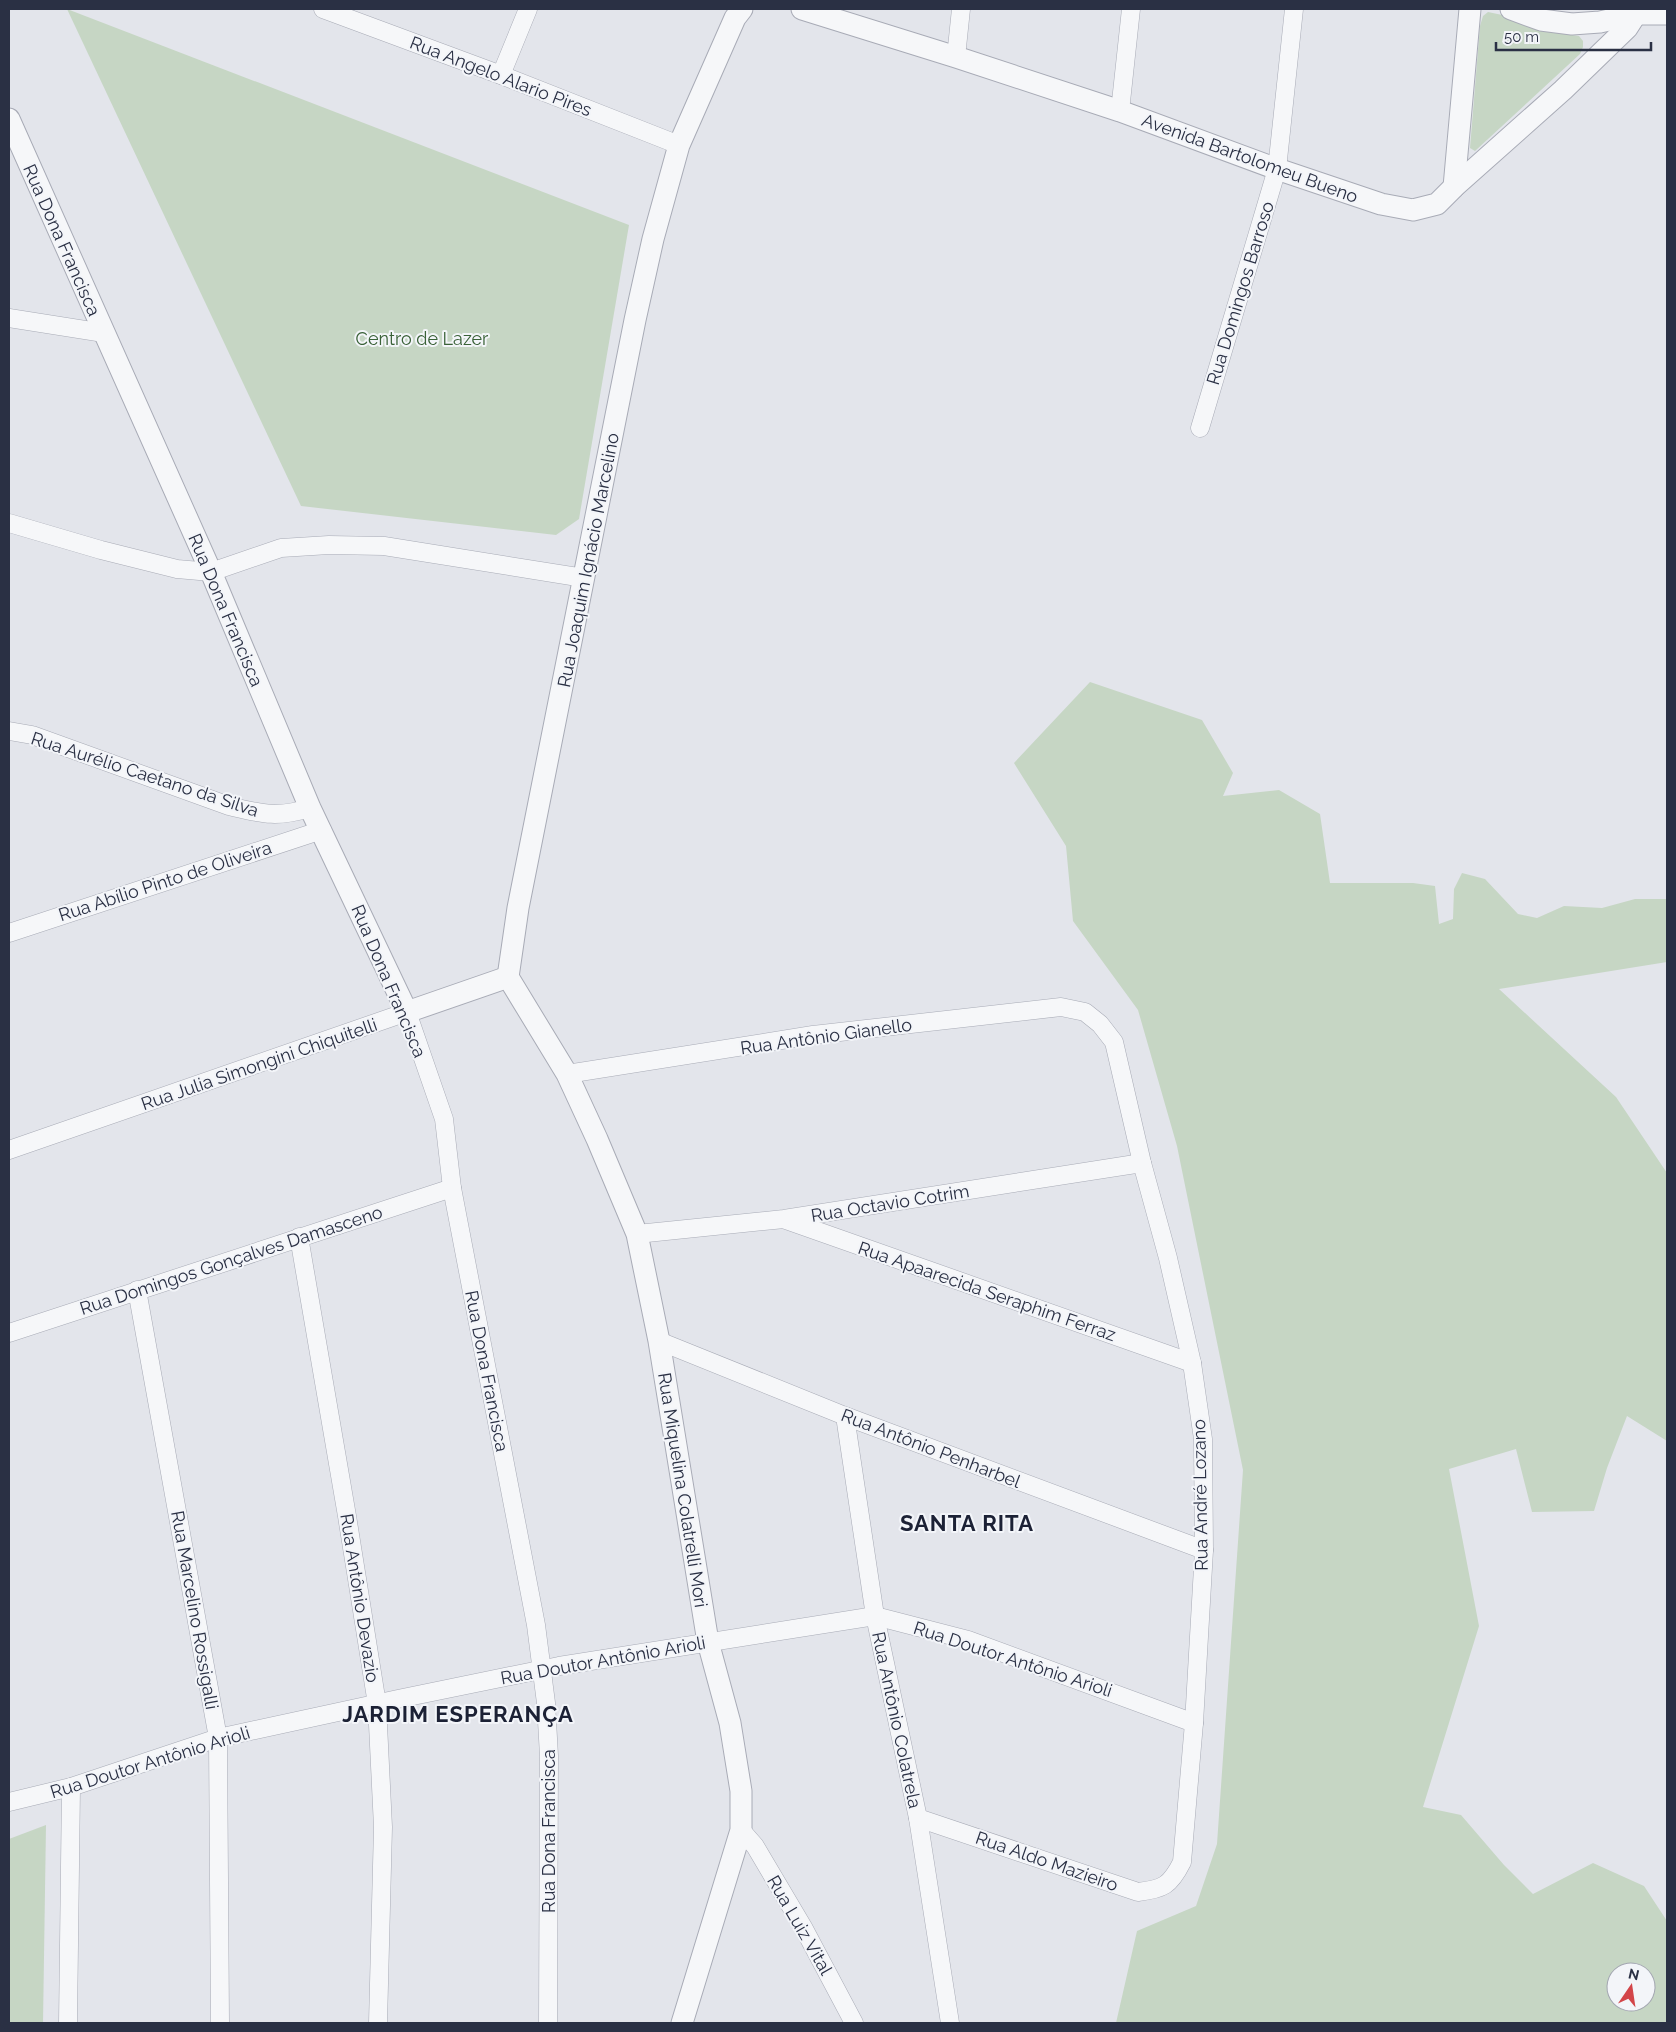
<svg xmlns="http://www.w3.org/2000/svg" width="1676" height="2032" font-family="Raleway,sans-serif">
  <rect width="100%" height="100%" fill="#e3e5eb"/>
  <!-- green -->
  <g fill="#c6d6c4" fill-rule="evenodd">
    <path d="M67,9l562,216 -50,294 -23,16 -255,-29z"/>
    <path d="M1488,12l19,4 16,9 22,6 34,5 4,5v6l-3,7 -105,97 -5,-3 10,-122 3,-10z"/>
    <path d="M1090,682l112,38 31,53 -10,23 56,-6 41,24 10,69h83l22,3 4,38 14,-5 1,-30 8,-16 23,6 33,35 19,4 27,-12 38,2 33,-9h32v63l-168,27 117,108 51,76v268l-40,-25 -20,52 -13,43 -62,1 -16,-63 -67,20 30,157 -56,181 38,8 43,50 29,29 60,-31 51,23 23,35v102h-551l21,-92 59,-25 21,-62 26,-374 -66,-324 -39,-136 -65,-89 -7,-75 -52,-83zM1616,1972h30v30h-30z"/>
    <path d="M46,1825l-3,198h-34v-184z"/>
  </g>
  <g fill="none" stroke-linecap="round" stroke-linejoin="round">
    <!-- minor casing -->
    <g stroke="#a8abb6" stroke-width="19">
      <g id="minor">
        <path d="M323,9l178,66 178,70"/>
        <path d="M956,57l5,-48"/>
        <path d="M501,75l27,-66"/>
        <path d="M1120,111l11,-102"/>
        <path d="M9,318l95,15"/>
        <path d="M1200,428l77,-259 17,-160"/>
        <path d="M9,523l92,27 76,19 34,3 70,-24 48,-3 55,1 200,32"/>
        <path d="M9,731l23,4 197,71c34,8 47,12 81,2"/>
        <path d="M9,933l313,-103"/>
        <path d="M567,1074l246,-39 248,-28 24,5 15,12 14,18 28,121 26,95 24,105 11,76 1,111 -10,173 -12,139c-12,24 -19,27 -44,30l-220,-74"/>
        <path d="M9,1150l398,-138 37,107 8,69 84,437 10,78 3,53 -1,267"/>
        <path d="M786,1220l406,143"/>
        <path d="M637,1234l147,-15 358,-56"/>
        <path d="M299,1237l48,279 30,188 6,123 -5,196"/>
        <path d="M137,1290l81,448 2,285"/>
        <path d="M9,1333l443,-145"/>
        <path d="M659,1341l186,75 359,134"/>
        <path d="M845,1416l30,200 43,202 32,205"/>
        <path d="M9,1802l62,-15 147,-49 180,-39 161,-33 316,-50 93,24 226,83"/>
        <path d="M741,1830l14,16 48,81 51,96"/>
        <path d="M68,2023l3,-236"/>
      </g>
    </g>
    <!-- tertiary casing -->
    <g stroke="#a8abb6" stroke-width="23">
      <g id="tertiary">
        <path d="M802,9l154,48 164,54 157,58 104,35 32,6 24,-6 17,-17 109,-97 64,-62 9,-14"/>
        <path d="M1511,9l30,11 31,4 28,-2 36,-8h31"/>
        <path d="M9,119l202,453 99,236 97,204 101,-35"/>
        <path d="M1454,187l16,-178"/>
        <path d="M508,977l59,97 30,65 40,95 22,107 49,301 22,81 11,68v39l-59,193"/>
        <path d="M508,977l10,-69 117,-588 18,-81 26,-94 56,-127 7,-9"/>
      </g>
    </g>
    <!-- minor -->
    <use href="#minor" stroke="#f6f7f9" stroke-width="18"/>
    <!-- tertiary -->
    <use href="#tertiary" stroke="#f6f7f9" stroke-width="21"/>
  </g>
  <g text-anchor="middle" dominant-baseline="central" stroke-width="4" stroke-linejoin="round" paint-order="stroke">
    <!-- street labels -->
    <g font-size="18" fill="#2a3044" stroke="#f3f5f9">
      <text transform="translate(501 76) rotate(21)">Rua Angelo Alario Pires</text>
      <text transform="translate(1250 158) rotate(20)">Avenida Bartolomeu Bueno</text>
      <text transform="translate(62 240) rotate(66)">Rua Dona Francisca</text>
      <text transform="translate(1240 293) rotate(-73)">Rua Domingos Barroso</text>
      <text transform="translate(588 560) rotate(-79)">Rua Joaquim Ignácio Marcelino</text>
      <text transform="translate(226 610) rotate(67)">Rua Dona Francisca</text>
      <text transform="translate(145 774) rotate(18)">Rua Aurélio Caetano da Silva</text>
      <text transform="translate(165 881) rotate(-18)">Rua Abílio Pinto de Oliveira</text>
      <text transform="translate(389 981) rotate(67)">Rua Dona Francisca</text>
      <text transform="translate(826 1036) rotate(-8)">Rua Antônio Gianello</text>
      <text transform="translate(259 1064) rotate(-19)">Rua Julia Simongini Chiquitelli</text>
      <text transform="translate(890 1203) rotate(-9)">Rua Octavio Cotrim</text>
      <text transform="translate(231 1260) rotate(-18)">Rua Domingos Gonçalves Damasceno</text>
      <text transform="translate(987 1291) rotate(19)">Rua Apaarecida Seraphim Ferraz</text>
      <text transform="translate(487 1371) rotate(79)">Rua Dona Francisca</text>
      <text transform="translate(931 1448) rotate(21)">Rua Antônio Penharbel</text>
      <text transform="translate(683 1490) rotate(81)">Rua Miquelina Colatrelli Mori</text>
      <text transform="translate(1200 1495) rotate(-91)">Rua André Lozano</text>
      <text transform="translate(360 1598) rotate(81)">Rua Antônio Devazio</text>
      <text transform="translate(195 1610) rotate(80)">Rua Marcelino Rossigalli</text>
      <text transform="translate(1013 1659) rotate(18)">Rua Doutor Antônio Arioli</text>
      <text transform="translate(603 1660) rotate(-10)">Rua Doutor Antônio Arioli</text>
      <text transform="translate(897 1720) rotate(78)">Rua Antônio Colatrela</text>
      <text transform="translate(150 1762) rotate(-17)">Rua Doutor Antônio Arioli</text>
      <text transform="translate(548 1831) rotate(-90)">Rua Dona Francisca</text>
      <text transform="translate(1047 1861) rotate(19)">Rua Aldo Mazieiro</text>
      <text transform="translate(800 1925) rotate(60)">Rua Luiz Vital</text>
    </g>
    <!-- park labels -->
    <g font-size="18" fill="#396137" stroke="#f3f5f9">
      <text x="422" y="338">Centro de Lazer</text>
    </g>
    <!-- district labels -->
    <g font-size="22" font-weight="bold" letter-spacing="1" fill="#1c2135" stroke="#f3f5f9">
      <text x="967" y="1523">SANTA RITA</text>
      <text x="458" y="1714">JARDIM ESPERANÇA</text>
    </g>
  </g>
  <!-- border -->
  <rect width="1676" height="2032" fill="none" stroke="#2a3044" stroke-width="20"/>
  <!-- north arrow -->
  <g transform="translate(1631 1987) rotate(13)"><circle r="24" fill="#f3f5f9" stroke="#a3a6b1"/>
  <path d="M0-4L9 19L0 12L-9 19Z" fill="#d34549"/>
  <text y="-8" font-size="14" font-weight="bold" text-anchor="middle" fill="#2a3044">N</text>
  </g>
  <!-- scale -->
  <path d="M1496 42v8h155v-8" fill="none" stroke="#2a3044" stroke-width="2.5"/>
  <text x="1504" y="42" font-size="15" fill="#2a3044" stroke="#f3f5f9" stroke-width="4" paint-order="stroke">50 m</text>
</svg>
